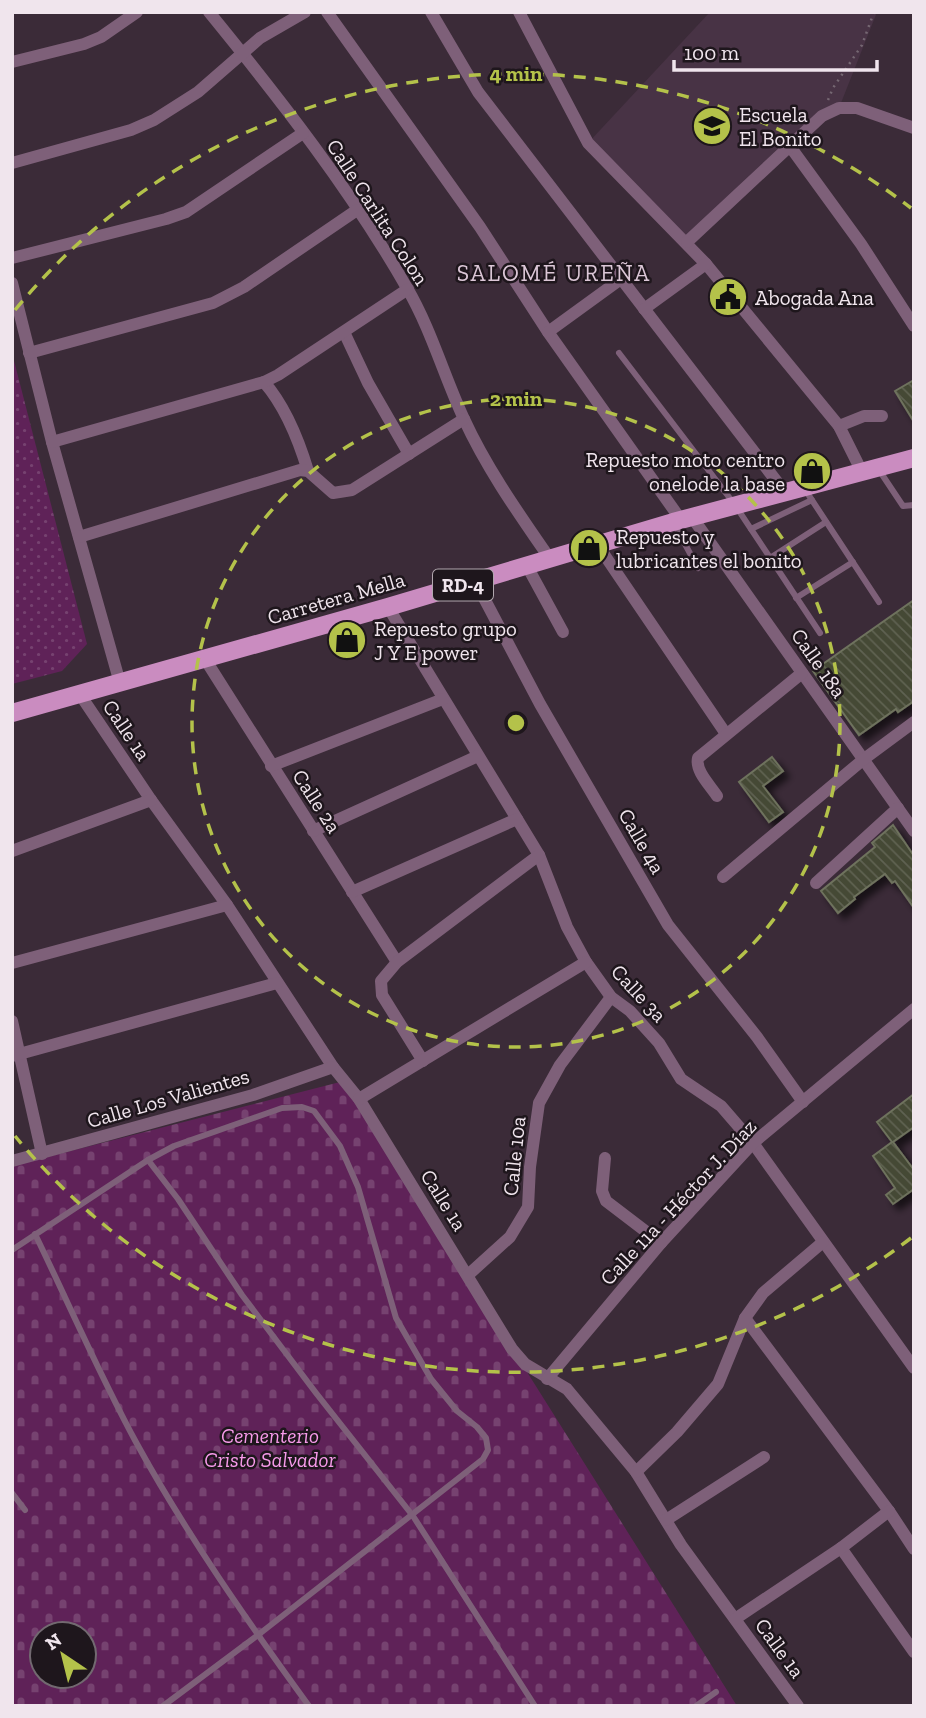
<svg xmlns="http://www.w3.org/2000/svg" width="926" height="1718" font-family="'Zilla Slab',serif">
  <defs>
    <pattern id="grass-dots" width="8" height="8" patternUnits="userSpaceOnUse" patternTransform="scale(1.75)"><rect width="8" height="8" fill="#5f2258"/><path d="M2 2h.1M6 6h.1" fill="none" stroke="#764270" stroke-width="1.8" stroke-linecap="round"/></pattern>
    <pattern id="cemetery-stones" width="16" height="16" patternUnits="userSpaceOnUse" patternTransform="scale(1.75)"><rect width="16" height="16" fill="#5f2258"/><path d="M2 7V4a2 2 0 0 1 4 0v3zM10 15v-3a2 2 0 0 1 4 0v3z" fill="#764270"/></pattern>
    <pattern id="building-back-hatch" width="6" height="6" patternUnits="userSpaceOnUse" patternTransform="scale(1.75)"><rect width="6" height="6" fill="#444834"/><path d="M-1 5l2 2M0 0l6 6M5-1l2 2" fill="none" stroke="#5f6252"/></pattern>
    <filter id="shadow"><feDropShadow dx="6" dy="6" stdDeviation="3.5" flood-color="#0009"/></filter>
  </defs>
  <rect width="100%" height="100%" fill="#3b2b38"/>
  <!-- built -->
  <path fill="#483345" d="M710,12h167l-38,96 -152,134 -99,-99z"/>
  <!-- grass -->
  <path fill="url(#grass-dots)" d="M12,353l75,291 -25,27 -50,13z"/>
  <!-- cemetery -->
  <path fill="url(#cemetery-stones)" fill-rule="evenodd" d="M344,1081l393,625h-725v-540zM42,1634h42v42h-42z"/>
  <!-- building -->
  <g fill="url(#building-back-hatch)" stroke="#6e725d" stroke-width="2" filter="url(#shadow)">
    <path d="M914,380v42l-19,-31z"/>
    <path d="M914,600v101l-16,11 -2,-3 -37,26 -46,-64z"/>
    <path d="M772,757l11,14 -20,15 20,26 -14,10 -30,-40z"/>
    <path d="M893,825l21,31v52l-19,-27 -3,2 -7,-9 -31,23 1,2 -17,14 -17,-22 54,-44 -3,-4z"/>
    <path d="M914,1094v33l-21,15 21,28v19l-21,15 -7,-9 9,-7 -22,-32 19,-14 -15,-20z"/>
  </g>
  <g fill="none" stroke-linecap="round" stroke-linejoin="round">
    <!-- path -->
    <path stroke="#756772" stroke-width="2.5" stroke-dasharray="2 5" stroke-linecap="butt" d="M828,100l5,-12 29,-43 12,-33"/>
    <!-- service -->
    <g stroke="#7e6079" stroke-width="6">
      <path d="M619,353l116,152 85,128"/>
      <path d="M879,470l24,36 11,-1"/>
      <path d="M804,488l75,114"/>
      <path d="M674,524l24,44"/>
      <path d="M751,529l61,-29"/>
      <path d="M770,558l56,-36"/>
      <path d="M796,598l57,-36"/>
      <path d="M148,1160l30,39 64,96 74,98 97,123 122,190"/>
      <path d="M35,1234c34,70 65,142 102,210 50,91 111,178 172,262"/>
      <path d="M12,1250l136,-90 26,-14 108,-38 20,-1 12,4 26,35 18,41 38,131 35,61 26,32 20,16 9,11 2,12 -5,9 -225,176 -95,71"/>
      <path d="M12,1493l13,17"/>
      <path d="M696,1706l20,-14"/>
    </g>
    <!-- minor -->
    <g stroke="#7e6079" stroke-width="12">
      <path d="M209,12c71,87 142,178 198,276 24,41 37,88 57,131 23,50 55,95 86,140"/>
      <path d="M327,12l153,215 68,105 133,188"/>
      <path d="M431,12l47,80 306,399"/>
      <path d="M519,12l69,131 118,121 133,162 23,46"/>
      <path d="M12,62l72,-18 17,-7 36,-25"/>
      <path d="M789,145l72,99 53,82"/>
      <path d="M12,163l119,-33 23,-10 44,-28 62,-54 45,-26"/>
      <path d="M687,242l135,-126 17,-8h18l57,20"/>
      <path d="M12,258l154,-39 20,-7 117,-79"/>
      <path d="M12,283l40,159 68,241"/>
      <path d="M644,309l62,-45"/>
      <path d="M344,332l24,51 41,71"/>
      <path d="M548,332l73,-53"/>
      <path d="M29,353l184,-50 31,-16 113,-77"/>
      <path d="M264,382c21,24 35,59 44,89"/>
      <path d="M839,426l25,-10h18"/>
      <path d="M52,442l212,-60 14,-7 130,-86"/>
      <path d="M692,517l222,314"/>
      <path d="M79,537l221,-67 8,1 25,22 19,-3 112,-71"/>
      <path d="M597,544l129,190"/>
      <path d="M527,566l36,66"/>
      <path d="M475,581l65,123 128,221 89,112 46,65"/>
      <path d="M388,607l151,248 28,72 19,35 25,35 19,14 29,32 22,36 40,27 32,37 161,225"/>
      <path d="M205,659l192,303"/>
      <path d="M79,693l72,107 76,105 106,162 26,32 153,250 13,15 42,25 69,83 45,73 117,161"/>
      <path d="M271,766l172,-67"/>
      <path d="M717,796c-7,-11 -22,-25 -19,-38l104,-85"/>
      <path d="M313,831l165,-75"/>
      <path d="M12,851l139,-51"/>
      <path d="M723,877l141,-118 50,-37"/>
      <path d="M816,883l82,-75"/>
      <path d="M352,892l165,-73"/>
      <path d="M12,963l215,-58"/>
      <path d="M12,1021l30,133"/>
      <path d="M12,1056l265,-73"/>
      <path d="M423,1061l-41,-66 -1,-14 16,-19 142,-107"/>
      <path d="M359,1099l227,-137"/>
      <path d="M605,1158l-3,33 4,10 55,42"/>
      <path d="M12,1161l241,-66 80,-28"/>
      <path d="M468,1275l42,-38 18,-30 2,-40 9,-64 21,-38 51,-68"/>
      <path d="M745,1318l144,193 25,38"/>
      <path d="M547,1379l114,-136 92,-100 161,-134"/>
      <path d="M636,1472l41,-40 41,-48 27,-66 18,-25 60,-51"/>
      <path d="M666,1520l98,-63"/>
      <path d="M841,1548l73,104"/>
      <path d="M735,1619l106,-71 48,-37"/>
    </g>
    <!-- primary -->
    <path stroke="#ca8cc0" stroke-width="18" d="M12,713l376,-106 285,-85 241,-64"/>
  </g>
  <!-- distance rings -->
  <g fill="none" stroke="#b4c24a" stroke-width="3.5" stroke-dasharray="12 9">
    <circle cx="516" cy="723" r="324"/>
    <path d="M911 1238A649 649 0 0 1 15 1136M15 310A649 649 0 0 1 911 208"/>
  </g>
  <!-- icons -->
  <defs>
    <g id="school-disc" transform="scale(2.0125)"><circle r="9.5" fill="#b4c24a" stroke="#1e161c"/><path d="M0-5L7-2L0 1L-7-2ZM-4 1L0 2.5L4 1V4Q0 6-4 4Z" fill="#111"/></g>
    <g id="civic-disc" transform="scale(2.0125)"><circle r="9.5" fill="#b4c24a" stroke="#1e161c"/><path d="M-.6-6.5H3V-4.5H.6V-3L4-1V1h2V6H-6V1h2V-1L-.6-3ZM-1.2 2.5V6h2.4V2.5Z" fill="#111"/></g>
    <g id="shop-disc" transform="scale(2.0125)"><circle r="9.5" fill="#b4c24a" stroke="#1e161c"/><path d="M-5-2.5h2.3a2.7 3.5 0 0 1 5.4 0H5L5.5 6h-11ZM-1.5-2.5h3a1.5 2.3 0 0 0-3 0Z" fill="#111"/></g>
  </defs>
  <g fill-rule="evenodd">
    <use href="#school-disc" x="712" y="126"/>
    <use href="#civic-disc" x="728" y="297"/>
    <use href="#shop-disc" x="812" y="471"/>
    <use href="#shop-disc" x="589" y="548"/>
    <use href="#shop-disc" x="347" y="640"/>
  </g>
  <g text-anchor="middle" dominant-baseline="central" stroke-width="5" stroke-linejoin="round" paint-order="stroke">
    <!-- shield labels -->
    <rect fill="#1e161c" stroke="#b1a7ae" stroke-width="2" x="433" y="569.5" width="60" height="31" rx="5"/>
    <g font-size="19" font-weight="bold" fill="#f0e5ed">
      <text x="463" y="585">RD-4</text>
    </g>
    <!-- poi labels -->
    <g font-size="21" fill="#f0e5ed" stroke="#1e161c" text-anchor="start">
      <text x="739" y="114">Escuela<tspan x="739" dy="24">El Bonito</tspan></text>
      <text x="755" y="297">Abogada Ana</text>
      <text x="785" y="459" text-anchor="end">Repuesto moto centro<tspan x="785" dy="24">onelode la base</tspan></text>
      <text x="616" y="536">Repuesto y<tspan x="616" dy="24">lubricantes el bonito</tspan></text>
      <text x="374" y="628">Repuesto grupo<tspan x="374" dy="24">J Y E power</tspan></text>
    </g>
    <!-- street labels -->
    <g font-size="21" fill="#f0e5ed" stroke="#1e161c">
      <text transform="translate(378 212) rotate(57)">Calle Carlita Colon</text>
      <text transform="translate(336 598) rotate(-16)">Carretera Mella</text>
      <text transform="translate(819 663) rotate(55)">Calle 18a</text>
      <text transform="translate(127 730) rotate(56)">Calle 1a</text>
      <text transform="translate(317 801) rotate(57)">Calle 2a</text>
      <text transform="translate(642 841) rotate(60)">Calle 4a</text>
      <text transform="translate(639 993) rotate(47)">Calle 3a</text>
      <text transform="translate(168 1098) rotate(-16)">Calle Los Valientes</text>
      <text transform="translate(514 1156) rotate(-84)">Calle 10a</text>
      <text transform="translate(444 1200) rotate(58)">Calle 1a</text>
      <text transform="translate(678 1202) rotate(-47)">Calle 11a - Héctor J. Díaz</text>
      <text transform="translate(780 1648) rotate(54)">Calle 1a</text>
    </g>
    <!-- park labels -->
    <g font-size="21" font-style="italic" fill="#f79aea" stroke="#1e161c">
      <text x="270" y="1435">Cementerio<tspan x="270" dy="24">Cristo Salvador</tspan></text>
    </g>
    <!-- neighbourhood labels -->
    <g font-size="23" letter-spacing="2" fill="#dcc7d7" stroke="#1e161c">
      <text x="554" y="273">SALOMÉ UREÑA</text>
    </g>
  </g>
  <circle cx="516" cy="723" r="10" fill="#b4c24a" stroke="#1e161c" stroke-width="3.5"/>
  <g font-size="21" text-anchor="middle" font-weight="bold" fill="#b4c24a" stroke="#1e161c" stroke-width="5" stroke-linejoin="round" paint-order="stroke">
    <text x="516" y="81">4 min</text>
    <text x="516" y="406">2 min</text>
  </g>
  <!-- border -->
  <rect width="926" height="1718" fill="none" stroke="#f0e5ed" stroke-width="28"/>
  <!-- north arrow -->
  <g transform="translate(63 1655) rotate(325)"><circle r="33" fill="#1e161c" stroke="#726970" stroke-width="2"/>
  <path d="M0-5L12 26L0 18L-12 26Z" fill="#b4c24a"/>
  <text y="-10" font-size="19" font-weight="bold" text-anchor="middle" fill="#f0e5ed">N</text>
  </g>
  <!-- scale -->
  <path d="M674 60v10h203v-10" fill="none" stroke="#f0e5ed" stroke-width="3.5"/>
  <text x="684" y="60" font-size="21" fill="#f0e5ed" stroke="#1e161c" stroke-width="5" paint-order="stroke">100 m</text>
</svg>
